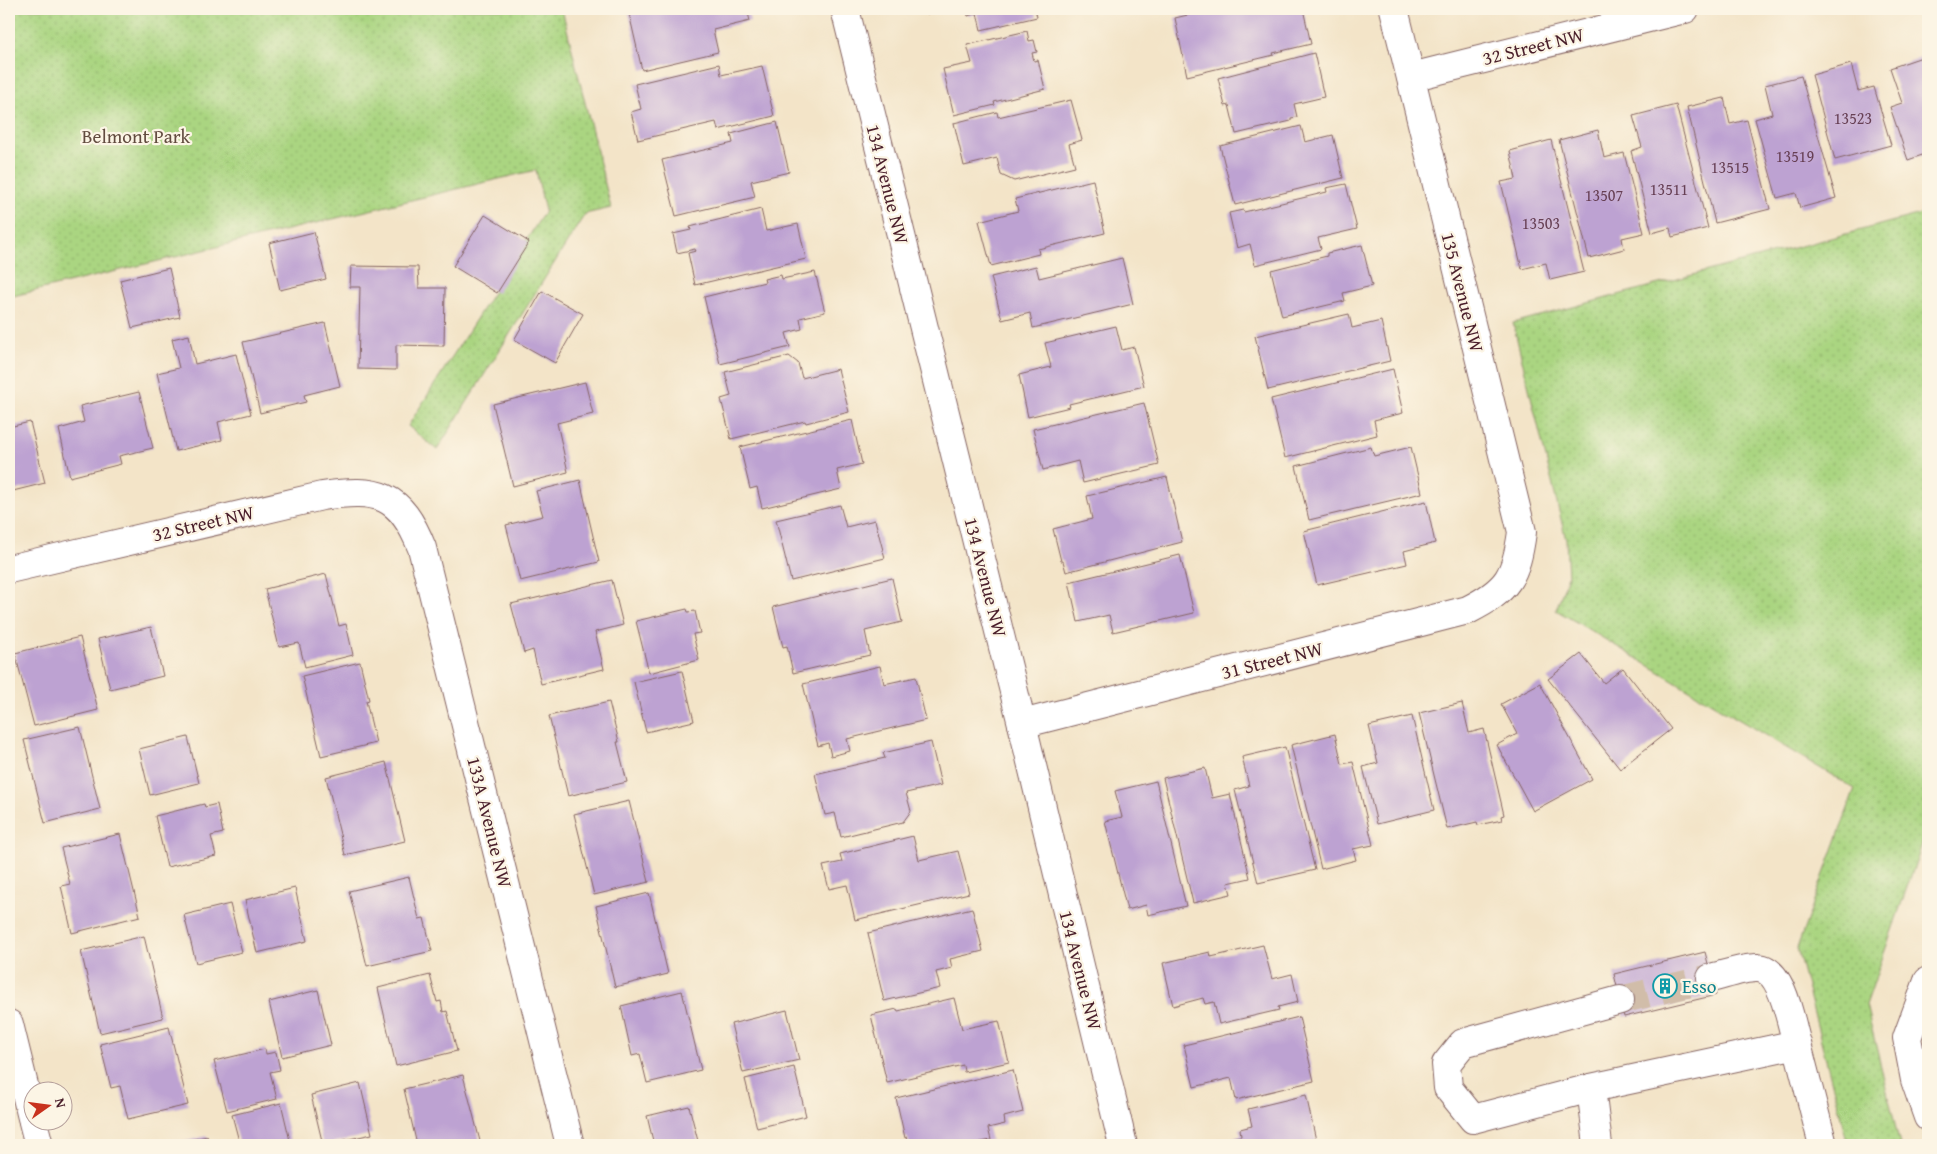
<svg xmlns="http://www.w3.org/2000/svg" width="1937" height="1154" font-family="'Gentium Book Plus',serif">
  <defs>
    <pattern id="grass-dots" width="8" height="8" patternUnits="userSpaceOnUse" patternTransform="scale(1.25)"><rect width="8" height="8" fill="#aad581"/><path d="M2 2h.1M6 6h.1" fill="none" stroke="#94b670" stroke-width="1.8" stroke-linecap="round"/></pattern>
  </defs>
  <rect width="100%" height="100%" fill="#fcf5e5"/>
  <filter id="ink" filterUnits="userSpaceOnUse"><feTurbulence type="fractalNoise" baseFrequency=".02" numOctaves="2"/><feDisplacementMap in="SourceGraphic" scale="10" xChannelSelector="R" yChannelSelector="G"/><feConvolveMatrix kernelMatrix="1 2 1 2 8 2 1 2 1" color-interpolation-filters="sRGB"/></filter>
  <filter id="wash" filterUnits="userSpaceOnUse"><feTurbulence type="fractalNoise" baseFrequency=".0096" numOctaves="4" result="noise"/><feDisplacementMap in="SourceGraphic" scale="20" xChannelSelector="R" yChannelSelector="G"/><feGaussianBlur stdDeviation="1.12" result="paint"/><feColorMatrix in="noise" values="0 0 0 0 0 0 0 0 0 0 0 0 0 0 0 0 0 1.4 0 .05"/><feComposite in="paint" operator="in"/></filter>
  <g filter="url(#wash)">
    <rect width="100%" height="100%" fill="#f3e4c8"/>
    <!-- grass -->
    <g fill="url(#grass-dots)" stroke="#7a7a56">
      <path d="M9,9h553l49,199 -26,6 -148,236 -29,-24 137,-215 -9,-41 -527,127z"/>
      <path d="M1928,212v615l-62,178 34,140h-52l-51,-197 58,-159 -299,-179 12,-34 -2,-36 -53,-217z"/>
    </g>
    <g id="blocks">
      <!-- building -->
      <g fill="#bda2d2">
        <path d="M628,9h119l3,12 -37,9 5,22 -76,18z"/>
        <path d="M926,9h20l-19,5z"/>
        <path d="M966,9h69l2,8 -56,13 -4,-17 -9,3z"/>
        <path d="M1213,9h49l1,3 12,-3h28l8,35 -38,9 1,2 -87,21 -12,-58z"/>
        <path d="M1027,31l2,10 5,-1 3,12 -5,1 2,8 4,-1 7,29 -51,13 1,3 -41,10 -11,-46 29,-6 -5,-18z"/>
        <path d="M1314,53l10,44 -30,7 3,13 -6,1v3l-55,13 -7,-29 -4,1 -7,-28z"/>
        <path d="M1928,55v98l-20,7 -18,-53 12,-4 -12,-35z"/>
        <path d="M719,64l2,11 41,-9 12,50 -56,14 -2,-8 -78,18 -7,-28 10,-3 -6,-25z"/>
        <path d="M1851,64l7,27 16,-4 17,58 -56,15 -23,-85z"/>
        <path d="M1801,76l35,122 -36,10 -4,-15 -19,5 -22,-79 17,-5 -7,-29z"/>
        <path d="M1724,98l6,26 17,-4 23,89 -55,14 -28,-116z"/>
        <path d="M1071,100l11,40 -13,4 6,22 -61,15 -13,-6 -4,-17 -33,8 -10,-43 43,-11 1,5z"/>
        <path d="M1676,105l32,123 -36,9 -2,-9 -18,5 -21,-82 11,-4 -9,-31z"/>
        <path d="M777,122l12,50 -38,9 4,16 -79,19 -14,-56 71,-17 -2,-9z"/>
        <path d="M1301,126l4,16 28,-7 10,43 -108,27 -15,-59z"/>
        <path d="M1598,130l6,28 20,-5 20,80 -22,5 2,11 -35,9 -30,-118z"/>
        <path d="M1551,140l33,132 -34,8 -4,-17 -24,6 -21,-87 15,-3 -6,-28z"/>
        <path d="M1093,180l12,53 -67,16 1,5 -48,12 -12,-45 39,-10 -3,-12z"/>
        <path d="M1346,184l11,45 -39,9 3,11 -66,16 -5,-21 -13,4 -8,-35 14,-3 1,2 83,-20 -1,-4z"/>
        <path d="M761,209l5,22 32,-7 8,35 -111,26 -7,-32 8,-2 -1,-2 -18,4 -4,-19 18,-4 -1,-3z"/>
        <path d="M485,215l44,27 -32,51 -44,-27z"/>
        <path d="M314,232l12,47 -46,11 -11,-47z"/>
        <path d="M1362,245l10,41 -29,7 2,8 -63,15 -11,-46 56,-14v-3z"/>
        <path d="M1122,258l11,46 -100,24 -3,-15 -28,7 -11,-43 45,-11 3,12z"/>
        <path d="M351,266l67,1 1,21h26l-1,58 -48,-1v25l-38,-1 2,-82h-10z"/>
        <path d="M169,268l11,49 -48,11 -12,-48z"/>
        <path d="M815,272l10,40 -25,6 2,11 -16,4 4,14 -70,17 -16,-67 61,-15 -1,-3 17,-4 1,4z"/>
        <path d="M542,291l41,23 -28,49 -41,-23z"/>
        <path d="M1349,314l3,14 29,-7 9,40 -122,29 -13,-54z"/>
        <path d="M325,323l15,63 -36,9 2,7 -46,11 -17,-71z"/>
        <path d="M1116,326l6,24 12,-3 10,39 -75,18 1,3 -42,10 -9,-42 32,-8 -6,-24z"/>
        <path d="M189,335l6,29 41,-10 15,60 -33,8 4,18 -46,11 -19,-78 22,-5 -7,-29z"/>
        <path d="M789,356l9,7 4,15 36,-9 11,43 -43,11 -1,-2 -74,18 -10,-40 10,-3 -6,-24z"/>
        <path d="M1393,369l10,44 -29,7 3,15 -92,23 -14,-59z"/>
        <path d="M585,382l8,32 -36,9 11,49 -55,14 -20,-82z"/>
        <path d="M139,392l14,56 -34,8 2,8 -51,13 -11,-48 25,-7 -4,-16z"/>
        <path d="M1144,403l15,62 -76,18 -5,-22 -35,9 -10,-41z"/>
        <path d="M852,420l10,44 -25,6 4,19 -79,19 -5,-21 -7,2 -10,-42z"/>
        <path d="M30,422l15,61 -36,9v-65z"/>
        <path d="M1371,447l3,9 37,-9 11,46 -113,27 -13,-54z"/>
        <path d="M1167,477l15,65 -116,30 -3,-11h-2l-8,-32 39,-10 -5,-23z"/>
        <path d="M580,480l19,82 -79,19 -14,-56 37,-9 -7,-25z"/>
        <path d="M1426,501l9,42 -31,8 3,13 -90,21 -13,-54z"/>
        <path d="M840,505l6,22 29,-7 10,38 -94,23 -15,-61z"/>
        <path d="M1180,555l14,58 -81,19 -4,-17 -31,7 -9,-40z"/>
        <path d="M326,574l13,52 7,-2 7,31 -48,12 -6,-24 -20,4 -14,-58z"/>
        <path d="M892,578l10,44 -37,9 5,24 -77,18 -6,-27 -4,1 -10,-40z"/>
        <path d="M612,580l11,45 -28,7 9,37 -63,15 -8,-34 -9,3 -13,-49z"/>
        <path d="M687,609l1,3 7,-1 5,22 -7,1 6,26 -50,13 -13,-52z"/>
        <path d="M151,627l12,49 -53,13 -12,-50z"/>
        <path d="M80,637l18,73 -64,16 -19,-73z"/>
        <path d="M1581,654l23,29 19,-15 48,61 -51,40 -72,-90z"/>
        <path d="M360,662l9,38 -3,1 10,42 -55,13 -19,-80z"/>
        <path d="M880,666l4,18 32,-7 10,43 -79,19 3,12 -19,5 -3,-13 -10,3 -15,-62z"/>
        <path d="M682,671l12,50 -48,11 -12,-50z"/>
        <path d="M1540,683l52,96 -59,32 -36,-66 20,-11 -16,-30z"/>
        <path d="M609,702l10,40h-2l10,40 -59,14 -19,-80z"/>
        <path d="M1462,703l7,30 15,-4 20,86 -3,1 1,4 -24,5 -1,-3 -30,7 -28,-116z"/>
        <path d="M1412,716l22,94 -57,14 -14,-57 15,-4 -9,-37z"/>
        <path d="M80,727l20,82 -55,14 -21,-83z"/>
        <path d="M1335,734l7,30 11,-2 20,83 -20,4 3,11 -35,9 -30,-124z"/>
        <path d="M188,737l11,46 -49,12 -11,-46z"/>
        <path d="M931,742l10,43 -35,8 5,18 -8,11 -62,15 -6,-24 -10,2 -10,-41 70,-16 -2,-5z"/>
        <path d="M1285,747l30,123 -57,13 -23,-93 14,-4 -7,-29z"/>
        <path d="M386,762l19,79 -60,14 -19,-78z"/>
        <path d="M1205,768l7,30 18,-4 20,84 -22,5 3,11 -38,9 -30,-125z"/>
        <path d="M1156,781l30,125 -38,9 -2,-10 -19,5 -22,-89 17,-4 -7,-26z"/>
        <path d="M629,801l20,81 -55,13 -20,-81z"/>
        <path d="M204,804l1,3 12,-3 6,29 -12,3 5,20 -49,11 -12,-51z"/>
        <path d="M120,834l20,82 -68,17 -11,-47 9,-2 -9,-36z"/>
        <path d="M913,836l6,24 39,-9 11,42 -114,27 -8,-35 -18,4 -6,-23 19,-4 -2,-8z"/>
        <path d="M409,877l10,42 5,-1 8,33 -65,15 -18,-75z"/>
        <path d="M295,888l12,53 -50,12 -12,-53z"/>
        <path d="M649,893l19,81 -53,13 -19,-81z"/>
        <path d="M230,904l12,48 -46,11 -12,-48z"/>
        <path d="M972,908l11,43 -33,8 2,9 -16,4 4,16 -56,13 -16,-68z"/>
        <path d="M144,936l19,82 -63,15 -19,-82z"/>
        <path d="M1263,945l9,34 20,-5 6,28 -20,5 1,3 -60,14 -5,-22 -9,2 -2,-6 -30,8 -10,-43 47,-11 1,5z"/>
        <path d="M1705,952l11,43 -92,22 -10,-43z"/>
        <path d="M430,975l7,27 4,-1 2,11 4,-1 10,40 -61,15 -18,-78z"/>
        <path d="M318,990l13,55 -49,12 -13,-55z"/>
        <path d="M682,991l19,79 -54,13 -7,-29 -8,2 -11,-50z"/>
        <path d="M954,998l8,31 37,-8 10,41 -45,10 -1,-7 -76,18 -16,-68 26,-6 1,2z"/>
        <path d="M787,1010l12,50 -56,13 -12,-49z"/>
        <path d="M1299,1017l15,64 -78,19 -5,-22 -37,9 -10,-42z"/>
        <path d="M169,1027l19,78 -60,14 -8,-33 -9,2 -11,-44z"/>
        <path d="M265,1049l1,5 10,-2 4,18 -10,2 7,27 -50,12 -13,-50z"/>
        <path d="M794,1067l12,49 -49,12 -12,-49z"/>
        <path d="M1013,1070l10,42 -19,5 1,7 -17,4 3,12 -24,5h-57l-3,-8 -2,1 -9,-40z"/>
        <path d="M463,1075l18,70h-64l-13,-56z"/>
        <path d="M360,1083l12,51 -49,11 -12,-50z"/>
        <path d="M1306,1095l11,50h-107l-1,-2 32,-7 -1,-7 12,-3 -4,-17z"/>
        <path d="M281,1103l10,42h-51l-8,-30z"/>
        <path d="M689,1106l10,39h-45l-7,-29z"/>
        <path d="M207,1136l3,9h-39z"/>
      </g>
    </g>
  </g>
  <g filter="url(#ink)">
    <use href="#blocks" fill-opacity="0" stroke="#856462" stroke-width="1"/>
    <g fill="none" stroke-linecap="round" stroke-linejoin="round">
      <!-- minor-tunnel -->
      <path stroke="#d1bda9" stroke-width="28" stroke-dasharray="28 14" stroke-linecap="butt" d="M1620,1000l91,-22"/>
      <!-- minor casing -->
      <g stroke="#856462" stroke-width="30">
        <g id="minor">
          <path d="M845,9l177,715 101,421"/>
          <path d="M1411,77l274,-68"/>
          <path d="M9,569l313,-73c56,-8 78,-3 100,52l148,597"/>
          <path d="M1022,724l446,-114c40,-20 48,-34 54,-78l-128,-523"/>
          <path d="M1711,978c13,-3 34,-11 47,-10 25,1 33,56 39,76"/>
          <path d="M1928,981l-21,57 8,42 13,37"/>
          <path d="M9,1024l23,94"/>
          <path d="M1591,1088l-118,31 -25,-31 -2,-24 17,-21 157,-43"/>
          <path d="M33,1122l6,23"/>
          <path d="M1598,1145l-7,-57 206,-44 26,101"/>
        </g>
      </g>
      <!-- minor -->
      <use href="#minor" stroke="#fff" stroke-width="28"/>
    </g>
  </g>
  <!-- icons -->
  <defs>
    <g id="building-ring" transform="scale(1.25)"><circle r="9.5" fill="#fcf5e5" stroke="#0f9aa8" stroke-width="1.5"/><path d="M-4-6H4V6H1V3H-1V6H-4ZM-2.5-4.3h1.7v1.8h-1.7ZM.8-4.3h1.7v1.8H.8ZM-2.5-1h1.7V.8h-1.7ZM.8-1h1.7V.8H.8Z" fill="#0f9aa8"/></g>
  </defs>
  <g fill-rule="evenodd">
    <use href="#building-ring" x="1665" y="986"/>
  </g>
  <g text-anchor="middle" dominant-baseline="central" stroke-width="4.5" stroke-linejoin="round" paint-order="stroke">
    <!-- number labels -->
    <g font-size="16" fill="#674055">
      <text x="1853" y="118">13523</text>
      <text x="1795" y="156">13519</text>
      <text x="1730" y="167">13515</text>
      <text x="1669" y="189">13511</text>
      <text x="1604" y="195">13507</text>
      <text x="1541" y="223">13503</text>
    </g>
    <!-- street labels -->
    <g font-size="19" fill="#4a1f2b" stroke="#fcf5e5">
      <text transform="translate(1533 46) rotate(-14)">32 Street NW</text>
      <text transform="translate(888 184) rotate(76)">134 Avenue NW</text>
      <text transform="translate(1463 292) rotate(76)">135 Avenue NW</text>
      <text transform="translate(203 523) rotate(-13)">32 Street NW</text>
      <text transform="translate(986 577) rotate(76)">134 Avenue NW</text>
      <text transform="translate(1272 660) rotate(-14)">31 Street NW</text>
      <text transform="translate(490 822) rotate(76)">133A Avenue NW</text>
      <text transform="translate(1081 970) rotate(76)">134 Avenue NW</text>
    </g>
    <!-- park labels -->
    <g font-size="19" fill="#624c40" stroke="#fcf5e5">
      <text x="136" y="136">Belmont Park</text>
    </g>
    <!-- culture labels -->
    <g font-size="19" fill="#0d838f" stroke="#fcf5e5" text-anchor="start">
      <text x="1682" y="986">Esso</text>
    </g>
  </g>
  <!-- margin -->
  <rect width="1937" height="1154" fill="none" stroke="#fcf5e5" stroke-width="30"/>
  <!-- north arrow -->
  <g transform="translate(48 1106) rotate(76)"><circle r="24" fill="#fcf5e5" stroke="#b59f9b"/>
  <path d="M0-4L9 19L0 12L-9 19Z" fill="#c8321e"/>
  <text y="-8" font-size="14" font-weight="bold" text-anchor="middle" fill="#4a1f2b">N</text>
  </g>
</svg>
